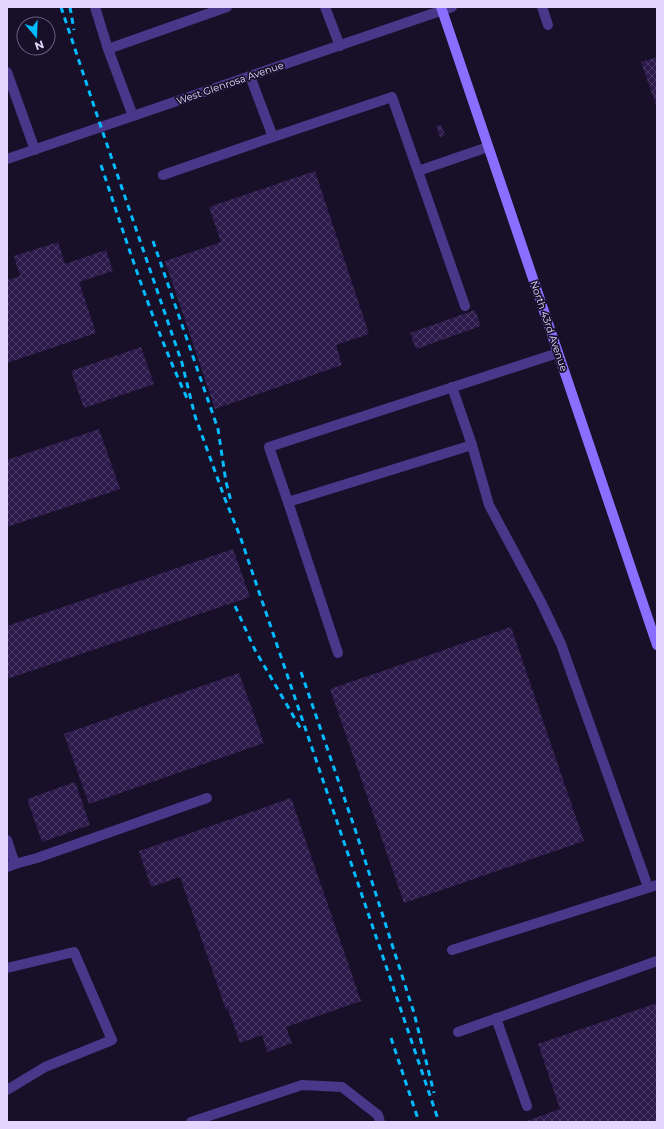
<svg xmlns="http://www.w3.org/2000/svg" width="664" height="1129" font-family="Montserrat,sans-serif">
  <defs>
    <pattern id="building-cross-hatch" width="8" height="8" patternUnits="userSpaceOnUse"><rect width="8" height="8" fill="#2c1a4b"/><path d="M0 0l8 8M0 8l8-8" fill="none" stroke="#4a3b66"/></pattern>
  </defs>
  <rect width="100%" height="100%" fill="#180f29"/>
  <!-- building -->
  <g fill="url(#building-cross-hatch)">
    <path d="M657,57v51l-16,-46z"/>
    <path d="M441,125l4,10 -5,2 -4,-11z"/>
    <path d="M315,171l54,163 -33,11 6,20 -127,44 -50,-148 56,-19 -12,-35z"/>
    <path d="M58,242l7,22 41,-14 7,21 -34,11 17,51 -89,30v-83l13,-4 -6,-20z"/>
    <path d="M475,310l6,16 -65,23 -6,-16z"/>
    <path d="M141,347l13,37 -70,24 -13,-37z"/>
    <path d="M99,429l21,60 -113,38v-67z"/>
    <path d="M233,549l17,48 -243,82v-53z"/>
    <path d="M511,627l73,214 -180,62 -74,-214z"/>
    <path d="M239,673l25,70 -175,61 -25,-70z"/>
    <path d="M75,782l15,43 -48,17 -15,-43z"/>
    <path d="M291,798l70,203 -75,26 6,16 -25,9 -5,-17 -22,8 -12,-34 -2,1 -46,-133 -29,10 -12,-36z"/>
    <path d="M657,1003v119h-133l36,-13 -22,-65z"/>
  </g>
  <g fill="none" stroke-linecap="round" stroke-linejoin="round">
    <!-- lane -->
    <g stroke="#49388a" stroke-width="10">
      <path d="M95,7l13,42"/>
      <path d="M325,7l15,39"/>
      <path d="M542,7l6,18"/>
      <path d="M7,72l28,78"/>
      <path d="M250,76l23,61 119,-40 73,209"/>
      <path d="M133,116l-25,-67 119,-42"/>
      <path d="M418,171l70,-24"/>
      <path d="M163,175l110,-38"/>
      <path d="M452,387l20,58 17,60 52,97 20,42 87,243"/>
      <path d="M472,445l-184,57 -19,-55 289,-94"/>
      <path d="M288,502l50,151"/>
      <path d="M7,840l8,24 -8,3"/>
      <path d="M15,864l22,-6 170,-60"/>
      <path d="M452,950l205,-65"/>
      <path d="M7,968l67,-16 38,88 -67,27 -38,23"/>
      <path d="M496,1018l31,88"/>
      <path d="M458,1032l199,-71"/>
      <path d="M191,1122l111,-37 40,2 36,28 2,7"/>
    </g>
    <!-- street -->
    <path stroke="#49388a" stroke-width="10" d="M7,159l445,-152"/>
    <!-- secondary -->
    <path stroke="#8a6eff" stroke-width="10" d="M441,7l216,638"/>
    <!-- rail -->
    <g stroke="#03bbff" stroke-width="3" stroke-dasharray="6 5" stroke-linecap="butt">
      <path d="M61,7l40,120 81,236 13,53 30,83 15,37 199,586"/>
      <path d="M70,7l4,23"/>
      <path d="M101,165c26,78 51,157 86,233"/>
      <path d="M153,241l65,188 8,53 5,19"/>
      <path d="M235,606l20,44 47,81"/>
      <path d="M301,672l55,160 58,181 20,80"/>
      <path d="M391,1038l28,84"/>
    </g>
  </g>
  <g text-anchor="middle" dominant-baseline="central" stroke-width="3.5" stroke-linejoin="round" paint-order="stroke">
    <!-- street labels -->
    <g font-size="10" fill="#e3d7ff" stroke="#180f29">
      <text transform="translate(230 83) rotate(-19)">West Glenrosa Avenue</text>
      <text transform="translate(549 326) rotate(71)">North 43rd Avenue</text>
    </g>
  </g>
  <!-- border -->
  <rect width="664" height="1129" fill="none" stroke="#e3d7ff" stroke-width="16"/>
  <!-- north arrow -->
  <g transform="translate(36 36) rotate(161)"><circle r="19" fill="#180f29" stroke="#695f7f"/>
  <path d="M0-3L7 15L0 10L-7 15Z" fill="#03bbff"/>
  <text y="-6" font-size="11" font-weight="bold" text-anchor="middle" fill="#e3d7ff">N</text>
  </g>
</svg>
